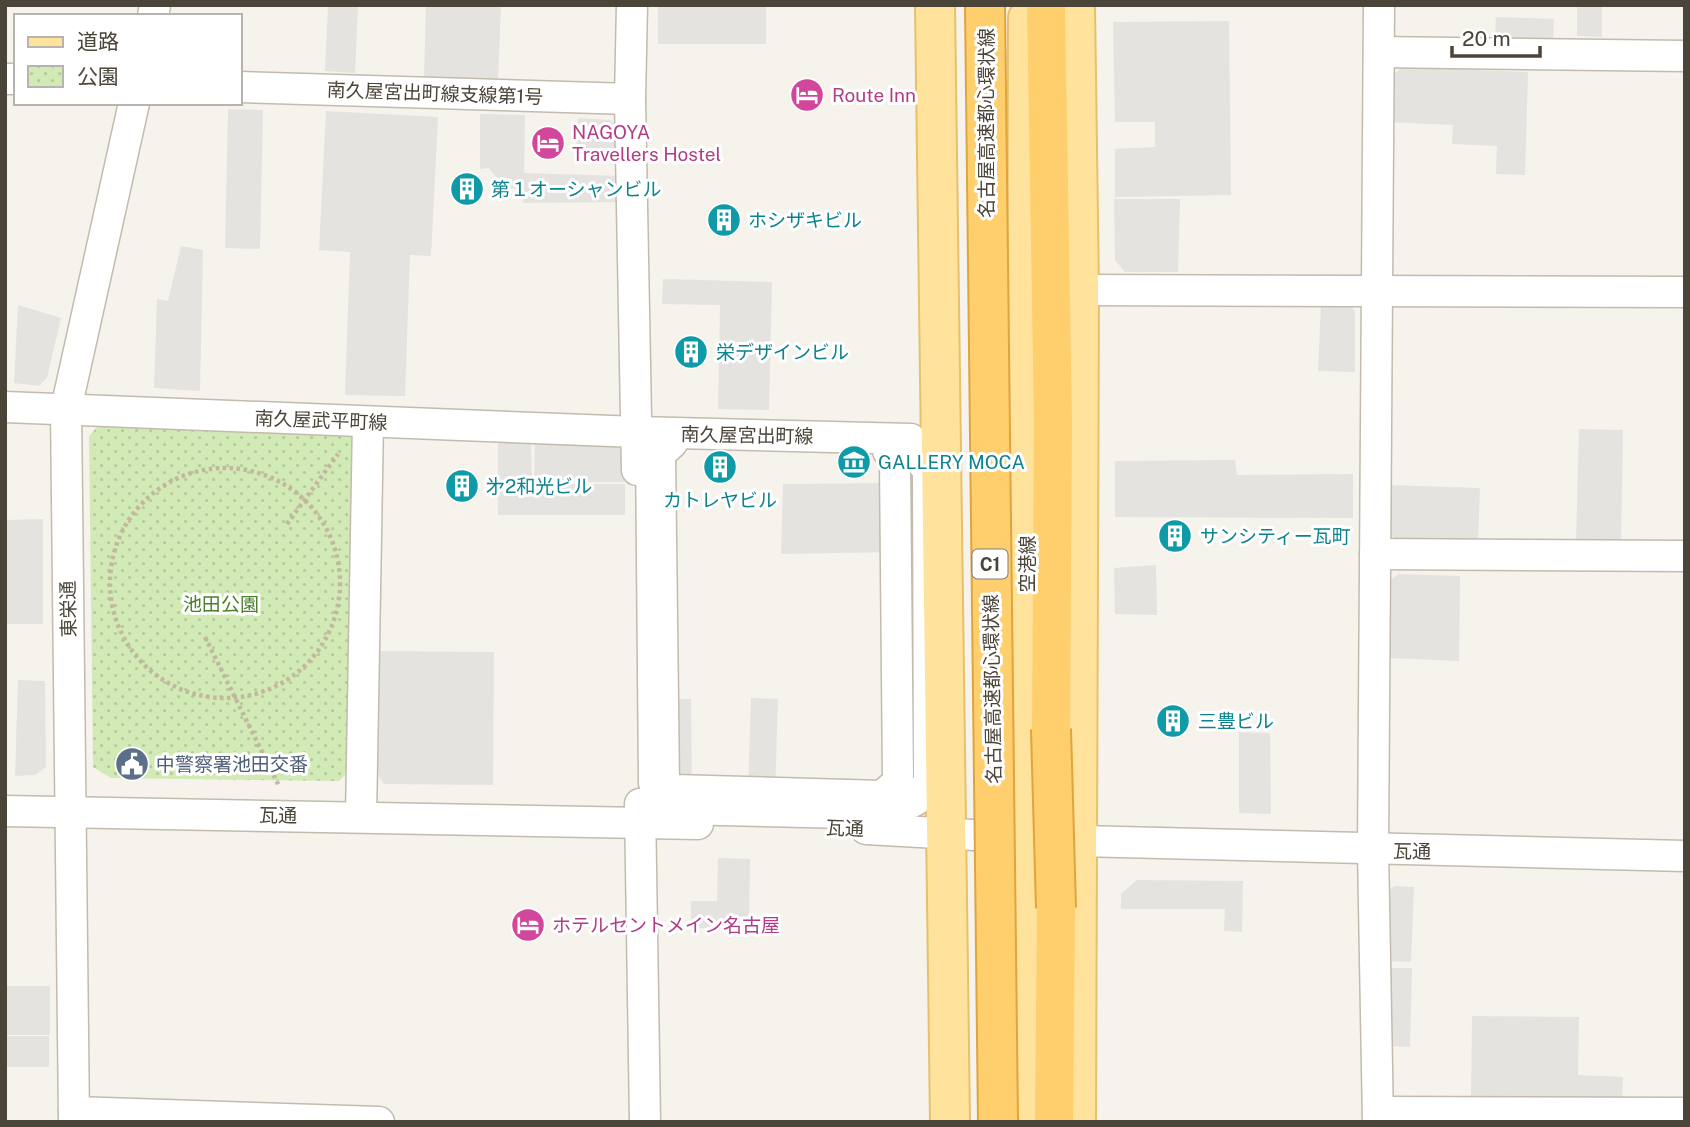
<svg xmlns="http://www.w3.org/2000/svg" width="1690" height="1127" font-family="'Public Sans','Noto Sans JP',sans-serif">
  <defs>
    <pattern id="park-dots" width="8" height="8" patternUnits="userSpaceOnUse" patternTransform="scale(1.75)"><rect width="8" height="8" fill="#d2eab5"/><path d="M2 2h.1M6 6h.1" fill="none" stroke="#b6ca9c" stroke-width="1.8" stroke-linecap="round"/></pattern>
  </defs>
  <rect width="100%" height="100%" fill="#f6f3ec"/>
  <!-- park -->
  <path fill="url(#park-dots)" d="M101,423l246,10 8,9 -7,330 -9,9 -228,-3 -18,-11 -4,-331z"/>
  <!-- parking -->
  <g fill="#e5e3e0">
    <path d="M328,5h30l-3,68 -30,-2z"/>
    <path d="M426,5h75l-3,76 -74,-3z"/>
    <rect x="658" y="5" width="108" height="39"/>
    <path d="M1577,5h25v32l-25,-1z"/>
    <path d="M1496,17l58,2 -1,21 -58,-3z"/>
    <path d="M1229,21l2,174 -116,2v-48l40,-2v-25h-40l-2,-100z"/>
    <path d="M1404,67l124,5 -3,103 -29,-1 1,-28 -45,-2 1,-19 -67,-3 1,-44z"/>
    <path d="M228,109l35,1 -3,139 -35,-1z"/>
    <path d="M326,111l112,6 -7,139 -21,-1 -5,141 -60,-1 5,-143 -31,-2z"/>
    <path d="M480,114l45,1 -1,58 98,3 1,26 -100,1v-14l-18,-1 -16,-20 -9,1z"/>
    <path d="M578,118l33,2 10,11 1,19 -46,-2z"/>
    <path d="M1114,199h66l-2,73h-53l-10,-12z"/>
    <path d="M181,246l22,4 -3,141 -46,-3 3,-89 11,2z"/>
    <path d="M663,279l109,3 -3,128 -51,-1 2,-104 -58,-1z"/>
    <path d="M1321,304h29l5,8v60l-37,-1z"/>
    <path d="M18,305l43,13 -14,60 -8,8 -25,-3z"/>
    <path d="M1579,429l44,1 -2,113 -45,-1z"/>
    <path d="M535,440l81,3 8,8v31h-90z"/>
    <path d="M498,441h33l1,43h93v31h-127z"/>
    <path d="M1235,460l2,15 116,-1v44l-238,-1v-56z"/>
    <path d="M895,483l1,69 -115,2 2,-70z"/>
    <path d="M1389,485l91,3 -2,55 -81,-2 -9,-9z"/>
    <path d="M43,519v105h-38v-104z"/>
    <path d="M1156,565l1,50 -42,-1 -1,-46z"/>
    <path d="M1399,574l61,2 -1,85 -71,-3 1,-77z"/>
    <path d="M377,651l117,1 -1,133 -109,-1 -8,-12z"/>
    <path d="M18,680l27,1 1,86 -11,8 -20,1z"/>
    <path d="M751,698l27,1 -3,94 -27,-1z"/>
    <path d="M663,699h28l1,91h-18z"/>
    <path d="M1239,732l31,1 1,81 -32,-1z"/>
    <path d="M718,858l32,1 -1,70 -58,-1v-27h26z"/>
    <path d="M1137,880l106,1 -1,51 -18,-1 1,-22h-104v-15z"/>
    <path d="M1394,886l20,1 -3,75 -22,-1 -1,-69z"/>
    <path d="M1388,968h24l-2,79 -24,-1z"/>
    <rect x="5" y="986" width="45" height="49"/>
    <path d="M1472,1016l107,1 -1,58 45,2 -1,23 -151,-2z"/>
    <rect x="5" y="1036" width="44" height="31"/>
  </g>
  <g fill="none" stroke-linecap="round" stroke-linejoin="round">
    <!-- street casing -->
    <g stroke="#c2bbae" stroke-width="33">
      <g id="street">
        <path d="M632,5l-2,94 7,371"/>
        <path d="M153,16l2,-11"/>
        <path d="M1379,52l306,4"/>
        <path d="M5,79h11"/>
        <path d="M240,87l390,12"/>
        <path d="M1079,290l606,2"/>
        <path d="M5,407l632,25 274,7"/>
        <path d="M656,442l16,1 -12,11 4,331 10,5 208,6 16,-14 -3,-321 -7,-10c21,0 30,1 40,21l1,310 -13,18 -27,14 -211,-5c-12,-6 -20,-13 -24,-26l-3,-337z"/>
        <path d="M1375,554l310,2"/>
        <path d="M640,804l5,318"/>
        <path d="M5,811l693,13"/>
        <path d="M361,817l7,-395"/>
        <path d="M866,829l213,12 606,15"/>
        <path d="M74,1112l305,10"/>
        <path d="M1378,1112l307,1"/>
        <path d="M74,1122l-8,-713 68,-306"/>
        <path d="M1378,1122l-5,-272 6,-845"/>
      </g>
    </g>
    <!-- primary casing -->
    <g stroke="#e6c16a" stroke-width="42">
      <g id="primary">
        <path d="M935,5l15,1117"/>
        <path d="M1075,5l4,285 -3,832"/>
        <path d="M1028,18l-2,818 11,276"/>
      </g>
    </g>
    <!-- highway casing -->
    <g stroke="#e0a43c" stroke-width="42">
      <g id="highway">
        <path d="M1046,5l7,418 -2,306"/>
        <path d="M1054,1122l2,-214"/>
      </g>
    </g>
    <!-- path -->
    <g stroke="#c4b79f" stroke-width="4.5" stroke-dasharray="3.5 3.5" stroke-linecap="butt">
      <circle cx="225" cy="583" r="115"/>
      <path d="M287,524l51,-70"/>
      <path d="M205,637l74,149"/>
    </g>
    <!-- street -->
    <use href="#street" stroke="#fff" stroke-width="30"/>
    <!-- primary -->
    <use href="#primary" stroke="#ffe39c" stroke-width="38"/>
    <!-- highway -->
    <use href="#highway" stroke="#ffcf6e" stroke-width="38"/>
    <!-- highway-bridge casing -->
    <g stroke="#e0a43c" stroke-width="42" stroke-linecap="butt">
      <g id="highway-bridge">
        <path d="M985,5l13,1117"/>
        <path d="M1051,729l5,179"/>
      </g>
    </g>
    <!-- highway-bridge -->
    <use href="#highway-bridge" stroke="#ffcf6e" stroke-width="38"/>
  </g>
  <!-- icons -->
  <defs>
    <g id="hotel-disc" transform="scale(1.75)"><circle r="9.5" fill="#d1479c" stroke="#fff"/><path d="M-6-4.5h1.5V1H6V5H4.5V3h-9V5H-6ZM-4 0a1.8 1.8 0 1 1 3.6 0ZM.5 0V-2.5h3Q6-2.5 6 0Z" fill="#fff"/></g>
    <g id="building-disc" transform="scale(1.75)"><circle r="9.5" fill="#0f9aa8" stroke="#fff"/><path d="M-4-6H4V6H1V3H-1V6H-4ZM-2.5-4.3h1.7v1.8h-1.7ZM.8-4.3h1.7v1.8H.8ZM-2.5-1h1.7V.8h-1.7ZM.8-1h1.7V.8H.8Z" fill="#fff"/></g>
    <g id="museum-disc" transform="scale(1.75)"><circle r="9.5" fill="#0f9aa8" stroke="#fff"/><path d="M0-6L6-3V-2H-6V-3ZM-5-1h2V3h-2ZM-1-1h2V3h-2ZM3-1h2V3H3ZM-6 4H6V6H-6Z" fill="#fff"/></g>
    <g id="civic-disc" transform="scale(1.75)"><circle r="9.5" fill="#5c6f8a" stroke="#fff"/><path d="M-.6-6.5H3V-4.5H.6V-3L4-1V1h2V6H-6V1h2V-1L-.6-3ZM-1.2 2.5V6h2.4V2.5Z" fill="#fff"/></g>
  </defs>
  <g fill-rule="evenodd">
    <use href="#hotel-disc" x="807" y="95"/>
    <use href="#hotel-disc" x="548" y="143"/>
    <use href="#building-disc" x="467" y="189"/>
    <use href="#building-disc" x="724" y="220"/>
    <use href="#building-disc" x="691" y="352"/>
    <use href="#museum-disc" x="854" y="462"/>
    <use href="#building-disc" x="720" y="467"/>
    <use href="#building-disc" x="462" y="486"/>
    <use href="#building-disc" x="1175" y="536"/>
    <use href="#building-disc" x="1173" y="721"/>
    <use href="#civic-disc" x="132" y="764"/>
    <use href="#hotel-disc" x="528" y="925"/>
  </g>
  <g text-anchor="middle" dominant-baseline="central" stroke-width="6" stroke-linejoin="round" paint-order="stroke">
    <!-- shield labels -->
    <rect fill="#fff" stroke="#817c74" stroke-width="2" x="972.5" y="549.5" width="35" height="29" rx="5"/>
    <g font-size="18" font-weight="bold" fill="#4b4439">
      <text x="990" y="564">C1</text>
    </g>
    <!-- street labels -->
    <g font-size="19" fill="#4b4439" stroke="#fff">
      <text transform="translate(435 93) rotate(2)">南久屋宮出町線支線第1号</text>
      <text transform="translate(986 123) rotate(-90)">名古屋高速都心環状線</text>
      <text transform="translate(321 420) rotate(2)">南久屋武平町線</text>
      <text transform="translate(747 435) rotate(1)">南久屋宮出町線</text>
      <text transform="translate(1027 564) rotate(-90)">空港線</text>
      <text transform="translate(68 609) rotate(-91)">東栄通</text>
      <text transform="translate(992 689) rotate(-91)">名古屋高速都心環状線</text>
      <text transform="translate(278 815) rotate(1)">瓦通</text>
      <text transform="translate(845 828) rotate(2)">瓦通</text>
      <text transform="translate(1412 851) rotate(1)">瓦通</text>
    </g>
    <!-- hotel labels -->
    <g font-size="19" fill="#b23c85" stroke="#fff" text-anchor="start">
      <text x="832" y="95">Route Inn</text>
      <text x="572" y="132">NAGOYA<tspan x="572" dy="22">Travellers Hostel</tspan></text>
      <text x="552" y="925">ホテルセントメイン名古屋</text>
    </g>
    <!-- culture labels -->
    <g font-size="19" fill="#0d838f" stroke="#fff" text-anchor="start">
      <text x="491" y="189">第１オーシャンビル</text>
      <text x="748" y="220">ホシザキビル</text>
      <text x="716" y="352">栄デザインビル</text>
      <text x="878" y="462">GALLERY MOCA</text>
      <text x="486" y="486">㐧2和光ビル</text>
      <text x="720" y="500" text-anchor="middle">カトレヤビル</text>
      <text x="1200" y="536">サンシティー瓦町</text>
      <text x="1198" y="721">三豊ビル</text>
    </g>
    <!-- park labels -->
    <g font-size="19" fill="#4a7f2a" stroke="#fff">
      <text x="221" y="604">池田公園</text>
    </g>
    <!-- service labels -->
    <g font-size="19" fill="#4e5e75" stroke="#fff" text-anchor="start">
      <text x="156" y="764">中警察署池田交番</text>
    </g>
  </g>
  <!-- border -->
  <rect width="1690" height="1127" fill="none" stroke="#4b4439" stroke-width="14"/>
  <!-- legend -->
  <rect x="14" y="14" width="228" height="91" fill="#ffffff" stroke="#b7b4b0" stroke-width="2"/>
  <rect x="28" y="37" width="35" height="10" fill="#ffe39c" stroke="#b7b4b0" stroke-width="2"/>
  <text x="77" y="49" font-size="21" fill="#4b4439">道路</text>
  <rect x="28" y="66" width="35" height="21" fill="url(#park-dots)" stroke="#b7b4b0" stroke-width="2"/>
  <text x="77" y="84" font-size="21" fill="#4b4439">公園</text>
  <!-- scale -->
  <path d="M1452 46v10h88v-10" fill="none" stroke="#4b4439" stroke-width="3.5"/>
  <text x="1462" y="46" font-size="21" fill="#4b4439" stroke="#ffffff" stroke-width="5" paint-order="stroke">20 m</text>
</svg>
